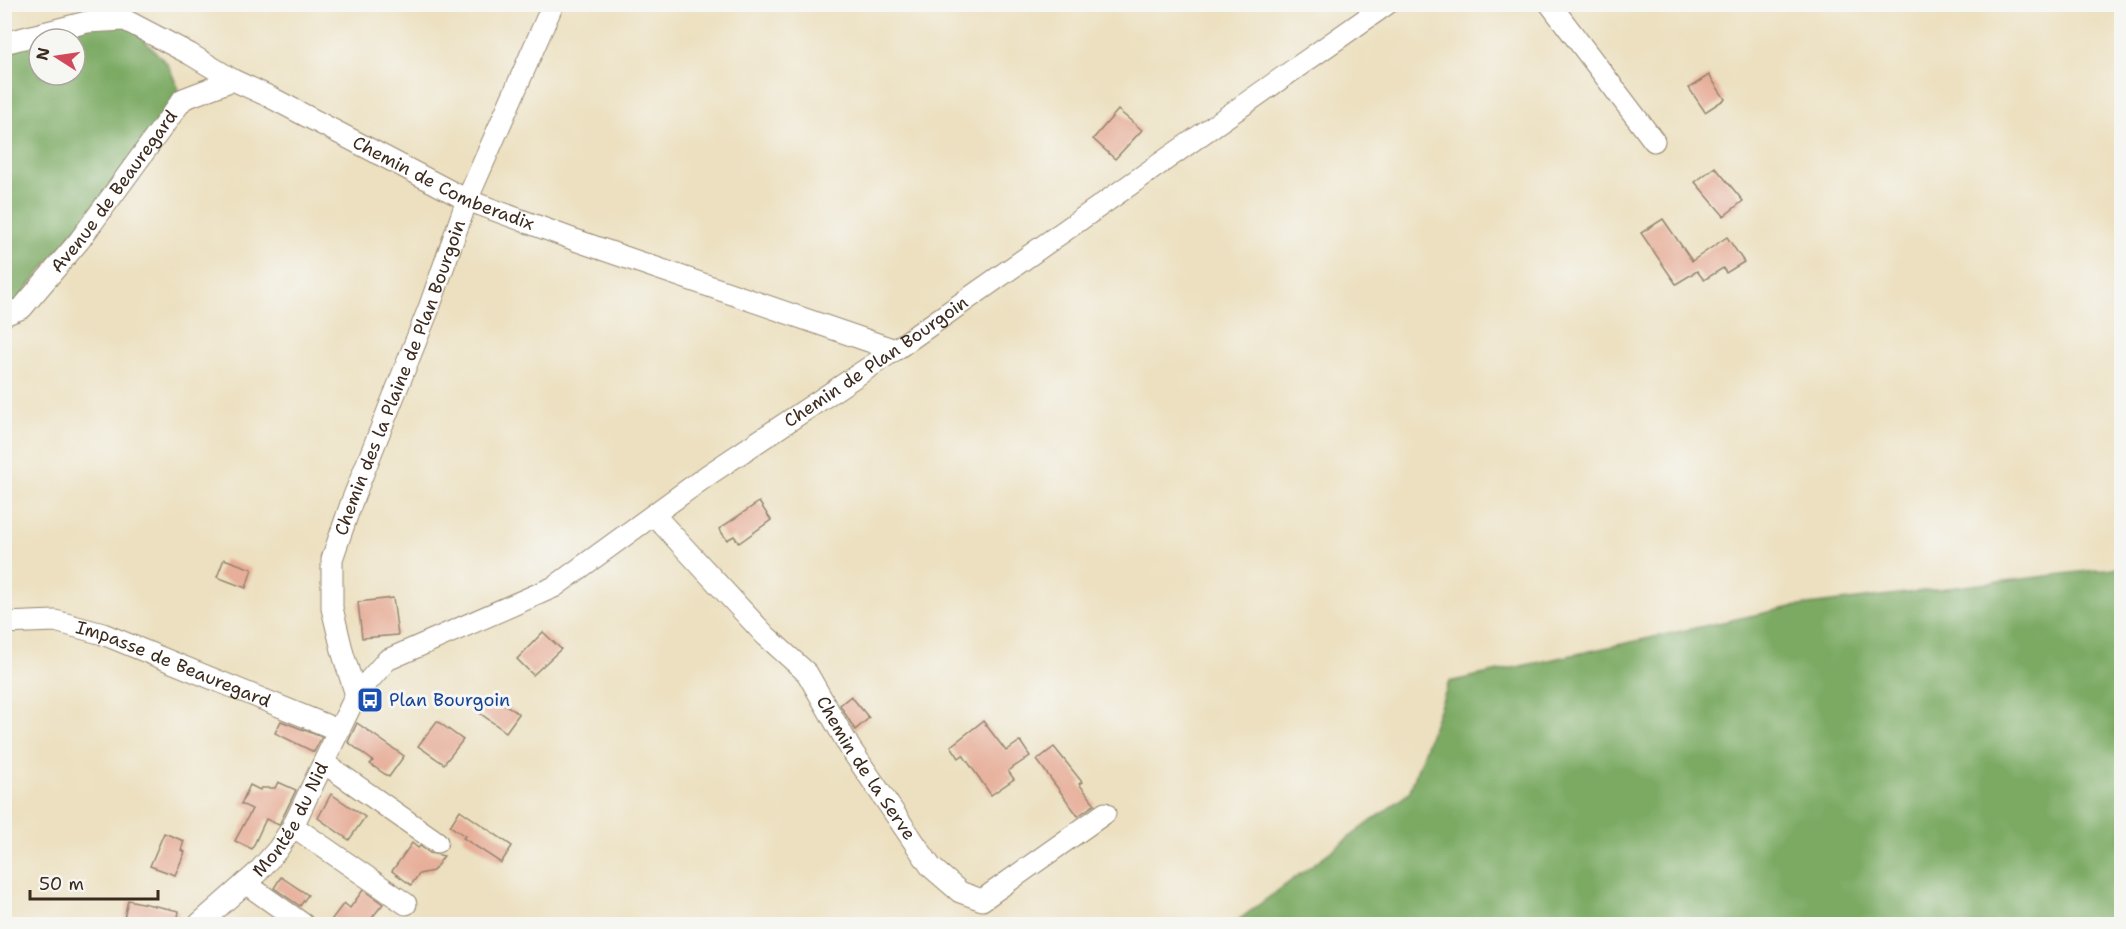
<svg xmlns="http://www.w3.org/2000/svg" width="2126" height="929" font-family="'Shantell Sans',sans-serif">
  <rect width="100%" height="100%" fill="#f6f6f2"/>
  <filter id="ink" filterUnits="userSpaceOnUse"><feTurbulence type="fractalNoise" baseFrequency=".0167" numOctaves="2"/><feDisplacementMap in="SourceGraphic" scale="12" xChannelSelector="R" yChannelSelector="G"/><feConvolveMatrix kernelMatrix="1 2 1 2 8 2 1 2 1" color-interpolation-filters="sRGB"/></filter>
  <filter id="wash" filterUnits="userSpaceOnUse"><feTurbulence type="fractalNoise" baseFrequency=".008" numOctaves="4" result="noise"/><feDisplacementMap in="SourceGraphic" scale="24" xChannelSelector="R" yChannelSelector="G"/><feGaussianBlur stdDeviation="1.35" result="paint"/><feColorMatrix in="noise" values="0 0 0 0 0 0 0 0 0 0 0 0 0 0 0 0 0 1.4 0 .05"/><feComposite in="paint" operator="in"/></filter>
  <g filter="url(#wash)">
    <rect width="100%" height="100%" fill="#ece0c0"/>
    <!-- forest -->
    <g fill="#7baa63" stroke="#5b6a40" stroke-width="1.5" fill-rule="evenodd">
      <path d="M125,20l43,45 15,34 -178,216v-277zM39,39h36v36h-36z"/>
      <path d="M2121,567v357h-888l176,-131 40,-111 342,-75z"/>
    </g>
    <g id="blocks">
      <!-- building -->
      <g fill="#e7ae99">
        <path d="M1709,75l16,24 -20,13 -16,-24z"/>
        <path d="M1118,110l24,20 -27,29 -22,-20z"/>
        <path d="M1715,167l28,34 -19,15 -29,-34z"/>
        <path d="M1663,219l29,42 35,-24 17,25 -18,11 -3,-5 -19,12 -7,-9 -21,13 -35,-51z"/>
        <path d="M759,502l12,18 -32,23 -5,-7 -7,4 -8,-11z"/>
        <path d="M224,559l28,10 -6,19 -29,-11z"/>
        <path d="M393,598l5,37 -36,3 -4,-36z"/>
        <path d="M543,632l18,17 -28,26 -16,-16z"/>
        <path d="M493,696l26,18 -13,18 -25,-18z"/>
        <path d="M851,696l18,22 -14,12 -15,-25z"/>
        <path d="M281,721l41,16 -8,15 -39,-19z"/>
        <path d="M437,721l26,19 -19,24 -26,-18z"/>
        <path d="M983,721l23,30 14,-10 10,15 -22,15 6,8 -23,16 -28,-40 -4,3 -8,-12z"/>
        <path d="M357,723l47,33 -15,21 -19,-13 3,-3 -25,-19z"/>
        <path d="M1054,747l28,35 -3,2 16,20 -17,12 -41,-56z"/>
        <path d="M278,782l18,8 -17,35 -13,-6 -14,30 -17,-8 17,-32 -11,-5 9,-19 10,5 1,-2h14z"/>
        <path d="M331,794l34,23 -16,23 -31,-22z"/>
        <path d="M460,810l52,36 -11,17 -38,-25 2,-2 -15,-10z"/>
        <path d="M164,833l20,8 -3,9 4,2 -10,23 -25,-9z"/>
        <path d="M412,843l6,5 2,-2 10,7 14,3 -11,15 -14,3 -8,11 -19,-14z"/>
        <path d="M281,877l27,18 -8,11 -26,-18z"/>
        <path d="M363,890l20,14 -16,20h-39l16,-21 6,5z"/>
        <path d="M128,900l51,11 -2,13h-44l1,-4 -10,-2z"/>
      </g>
    </g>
  </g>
  <g filter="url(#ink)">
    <use href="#blocks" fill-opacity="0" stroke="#94856f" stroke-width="1.5"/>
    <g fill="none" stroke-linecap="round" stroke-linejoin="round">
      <!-- minor casing -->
      <g stroke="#94856f" stroke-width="23">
        <g id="minor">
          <path d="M1550,4l104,137"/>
          <path id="s1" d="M4,43l83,-21 38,-2 65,34 43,26 35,16 199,104 108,40 320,110"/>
          <path id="s2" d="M4,315l18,-7 57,-67 104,-142 50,-19"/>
          <path id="s3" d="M654,515l112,121 41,37 43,75 81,119 29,25 22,8 123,-87"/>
          <path id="s4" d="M4,623l51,-2 48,13 235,96"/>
          <path id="s5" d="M356,695l-13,-41 -11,-46v-49l20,-58 77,-193 38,-108 86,-196"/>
          <path d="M324,763l113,79"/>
          <path d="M293,826l113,78"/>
          <path d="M245,883l58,41"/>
          <path id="s6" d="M199,924l58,-51 21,-24 15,-23 63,-131 31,-35 167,-73 154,-112 187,-125 492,-346"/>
        </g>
      </g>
      <!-- minor -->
      <use href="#minor" stroke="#fff" stroke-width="21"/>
    </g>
  </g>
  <!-- icons -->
  <defs>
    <g id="bus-square" transform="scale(1.35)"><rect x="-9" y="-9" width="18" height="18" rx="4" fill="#1a4fb4" stroke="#f6f6f2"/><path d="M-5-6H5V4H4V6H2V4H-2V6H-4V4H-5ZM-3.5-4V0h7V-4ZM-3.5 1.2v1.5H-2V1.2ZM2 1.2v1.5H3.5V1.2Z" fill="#fff"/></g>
  </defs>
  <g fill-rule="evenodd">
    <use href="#bus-square" x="370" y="700"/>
  </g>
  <g text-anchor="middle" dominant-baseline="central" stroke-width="6" stroke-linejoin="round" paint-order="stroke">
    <!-- street labels -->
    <g font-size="18" fill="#3b2a1e" stroke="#f6f6f2">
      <text stroke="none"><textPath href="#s1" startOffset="482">Chemin de Comberadix</textPath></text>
      <text stroke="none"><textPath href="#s2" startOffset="168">Avenue de Beauregard</textPath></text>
      <text stroke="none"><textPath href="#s6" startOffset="904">Chemin de Plan Bourgoin</textPath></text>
      <text stroke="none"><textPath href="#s5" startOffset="333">Chemin des la Plaine de Plan Bourgoin</textPath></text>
      <text stroke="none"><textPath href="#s4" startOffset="177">Impasse de Beauregard</textPath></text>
      <text stroke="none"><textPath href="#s3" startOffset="332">Chemin de la Serve</textPath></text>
      <text stroke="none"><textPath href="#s6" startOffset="141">Montée du Nid</textPath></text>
    </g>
    <!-- transit labels -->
    <g font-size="18" fill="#164399" stroke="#f6f6f2" text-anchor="start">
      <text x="389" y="700">Plan Bourgoin</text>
    </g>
  </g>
  <!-- margin -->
  <rect width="2126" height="929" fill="none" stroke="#f6f6f2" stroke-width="24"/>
  <!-- north arrow -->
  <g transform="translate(57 57) rotate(282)"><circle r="28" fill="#f6f6f2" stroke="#aba49d" stroke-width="1.5"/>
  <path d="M0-4.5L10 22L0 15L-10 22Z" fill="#d1495b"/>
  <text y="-9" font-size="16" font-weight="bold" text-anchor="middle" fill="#3b2a1e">N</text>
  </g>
  <!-- scale -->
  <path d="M30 890v9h128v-9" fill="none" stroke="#3b2a1e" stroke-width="3"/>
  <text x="39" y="890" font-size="18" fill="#3b2a1e" stroke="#f6f6f2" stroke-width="4.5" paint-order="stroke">50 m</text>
</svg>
